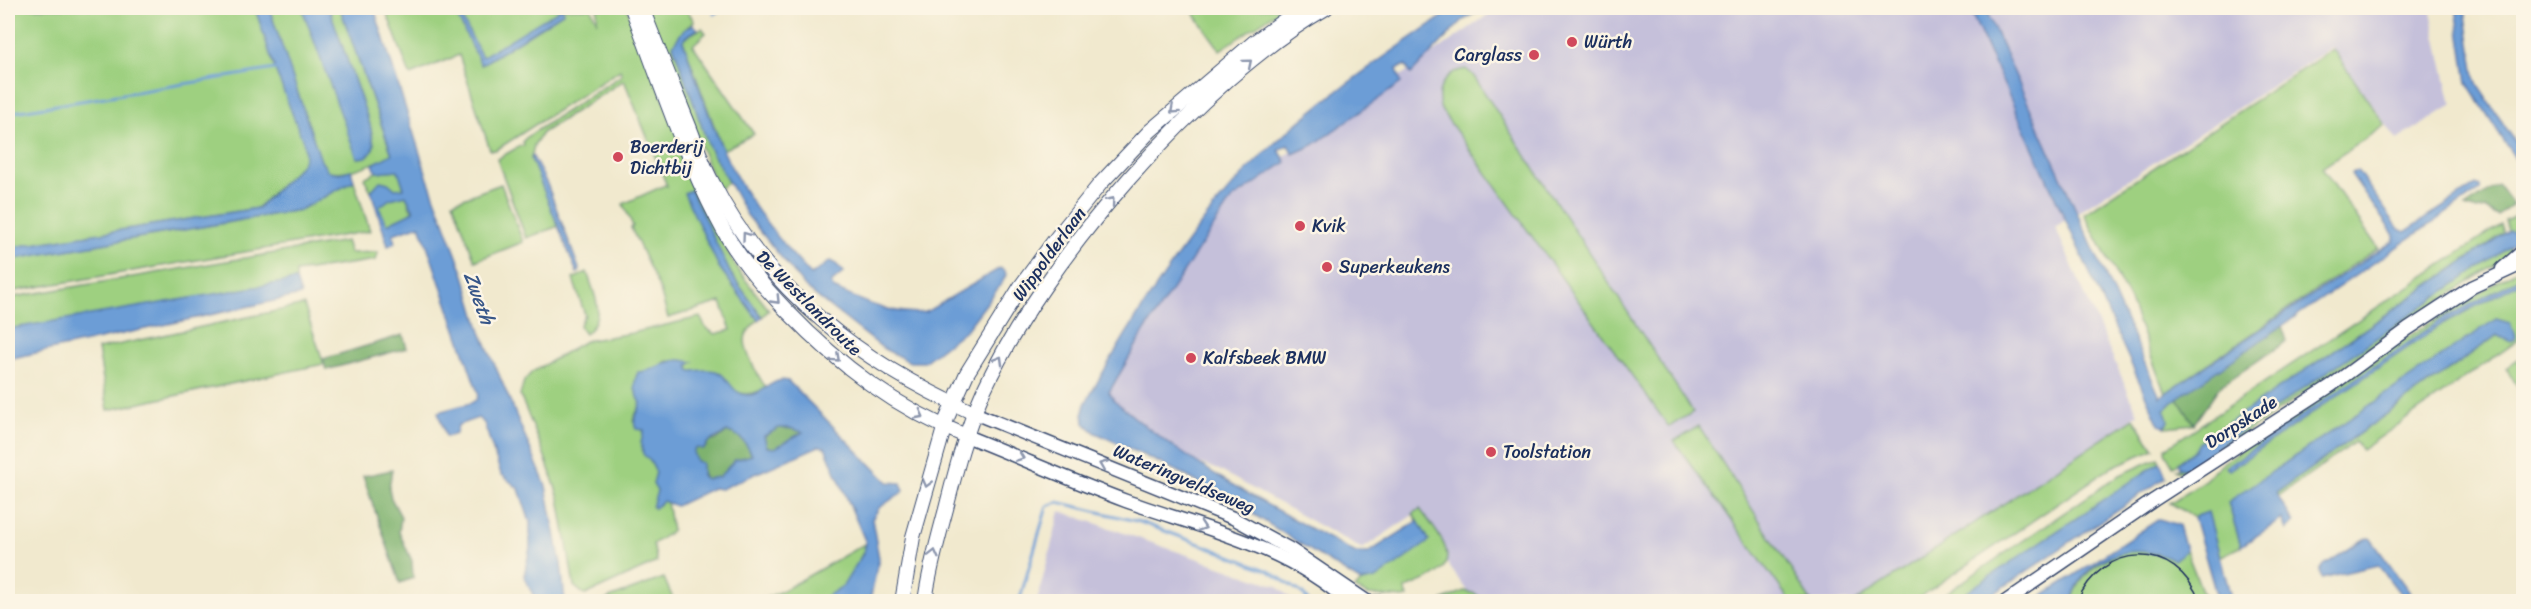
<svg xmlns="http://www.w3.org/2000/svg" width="2531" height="609" font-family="Sriracha,sans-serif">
  <rect width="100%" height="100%" fill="#fcf5e5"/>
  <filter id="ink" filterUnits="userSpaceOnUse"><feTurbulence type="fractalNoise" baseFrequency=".0167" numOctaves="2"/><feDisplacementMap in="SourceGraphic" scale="12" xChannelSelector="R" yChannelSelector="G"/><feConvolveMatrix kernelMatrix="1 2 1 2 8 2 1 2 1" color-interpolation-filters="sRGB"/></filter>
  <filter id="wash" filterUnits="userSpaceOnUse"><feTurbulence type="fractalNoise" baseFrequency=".008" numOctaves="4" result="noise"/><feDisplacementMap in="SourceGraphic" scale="24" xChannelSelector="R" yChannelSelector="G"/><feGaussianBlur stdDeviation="1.35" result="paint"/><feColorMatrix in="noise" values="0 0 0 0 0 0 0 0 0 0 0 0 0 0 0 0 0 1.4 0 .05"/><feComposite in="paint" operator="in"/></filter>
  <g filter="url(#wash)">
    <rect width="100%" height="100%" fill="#f1e9ce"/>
    <!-- industrial -->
    <g fill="#c5c0da">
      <path d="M1498,8h932l22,97 -55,35 -65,-93 -277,180 83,187 -270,187h-394l-61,-86 -51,34 -143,-79 -43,-15 -25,-16 -47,-50 124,-191 37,-28z"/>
      <path d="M1060,511l217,75 17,15h-257z"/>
    </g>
    <!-- green -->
    <g fill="#9ed080" stroke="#5c806f" stroke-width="1.5">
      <path d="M8,8h247l20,61 30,75v12l-3,8 -45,44 -249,40z"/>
      <path d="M269,8h33l56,150 8,-1 6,-5 2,-8 -4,-19 -41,-117h11l52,147c-20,9 -42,20 -64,16l-7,-10z"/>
      <path d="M385,8h68l29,57 82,-53 -82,46 -25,-50h134l6,14v-14h30l92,228 19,34 31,40 -7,7 -31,-43 -47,-81 35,74 39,53c-4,4 -10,10 -12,15 -5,13 13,42 20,53 -29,15 -35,-2 -58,-18l-16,2 -3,-3v-5l-22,-3 -17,11h-12c-6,12 -3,20 3,31l-8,17 12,12 -4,11 15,30 -3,11 4,7 -3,17 9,-7 4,1 5,29 -19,13 4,18 -72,33 -11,-9 -15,-88 -16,-47 -23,-56 4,-14 8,-9 53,-31 47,-8 68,-16 6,11 9,6 16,-4 -10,-28 -53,16 -8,-28 -29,-62 2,-2 -10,-22 42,-19 2,1 -43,-106 -82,53 -8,12 -3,14 28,67 -33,12 -29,-79 23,-13h4l-1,-5 5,-5 94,-61 -2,-5 -124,80h-6l-31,-95 -49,20z"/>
      <path d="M645,8h41l8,13 -12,11 -9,13 36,102 19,35 -10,8z"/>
      <path d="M1190,8h93l-63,42z"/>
      <path d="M702,28l4,5 -13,12 61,89 -31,16 -40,-109 1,-3z"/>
      <path d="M2333,49l52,76 -63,43 56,80 -213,145 -35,-92 -46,-87z"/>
      <path d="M1466,69l7,6 220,337 -24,15 -228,-317c-7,-20 4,-39 25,-41z"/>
      <path d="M398,170l6,19h-9l-7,-6 -7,-2 -10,10 -7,-13 12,-6z"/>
      <path d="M354,181l16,50 -362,61v-32l292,-50z"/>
      <path d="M501,184l22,58 -48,19 -22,-59z"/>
      <path d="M406,195l4,12 4,4 -27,13 -9,-17 12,-8z"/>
      <path d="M2523,213v27l-7,11 -3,-7 6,-4 -11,-9 -3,-10z"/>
      <path d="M2501,225l3,8 -305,210 -4,7 -22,16 -8,-14 1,-4z"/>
      <path d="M346,241l4,12 28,-1 -2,8 -80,12v8l-288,50v-32z"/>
      <path d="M2509,247l3,7 -107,70 -217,148h-9l-3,-3h10z"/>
      <path d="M2520,268l3,3v66l-161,113 -7,-8 -78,55 -2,-3 223,-159 11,4 4,-4 -3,-12 -14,-4 -268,183 13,44 -21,11 -12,-45 -14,5 -24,-14 35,-23 16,-16 193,-131z"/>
      <path d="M587,272c8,24 20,44 -2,62l-6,-8 6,-11 -12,-36z"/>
      <path d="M304,305l20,59 -216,46 -10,-61z"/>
      <path d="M2517,360l6,9v26l-17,-27z"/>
      <path d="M2177,398l17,26 -29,3 3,-6 -3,-11z"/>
      <path d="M2134,418l20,31 -42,18 -198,134h-58z"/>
      <path d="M1699,426l112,175h-21l-116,-160z"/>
      <path d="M2158,458l2,4 -207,139 -20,1 185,-126z"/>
      <path d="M1420,509c11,16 42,47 18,64 -9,7 -22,10 -33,16l3,8 -5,1 -35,-3 -13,-6 6,-7 15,-3 53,-39 -16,-26z"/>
      <path d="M866,543c-2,10 -18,39 -26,46 -6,5 -14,9 -21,13h-63l26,-11z"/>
      <path d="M2133,550l27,3 14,7 12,-10 20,51 -134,1c7,-29 33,-47 61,-52z"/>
      <path d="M664,578l10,23h-69l4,-3z"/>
      <path d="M1464,591l12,3 7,7h-41z"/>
    </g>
    <!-- forest -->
    <g fill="#7eb26e" stroke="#4c7066" stroke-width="1.5">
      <path d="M2498,185l15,20 -15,11 -12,-7 -9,2 -12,-4z"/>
      <path d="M2282,326l5,15 -68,46 -25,37 -17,-26z"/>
      <path d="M403,335l4,13 -81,22 -3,-11z"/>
      <path d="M779,428l15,1 9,3 -28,16 -8,-1 -3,-11z"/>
      <path d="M727,432c13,1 20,13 25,23l-17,5 -16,17 -13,2c-2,-2 -13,-23 -13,-26l2,-5 11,-1 2,-5 8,-2z"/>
      <path d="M392,470l-3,18 2,10 10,19 -2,15 13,29 1,17 -13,5 -37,-107z"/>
    </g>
    <!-- water -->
    <g fill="#6c9dd6" stroke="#44669a" stroke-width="1.5" fill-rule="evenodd">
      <path d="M255,8h14l52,153 7,10 12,2 11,-3 3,11 -54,29 -292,50v-12l250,-40 44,-44 3,-8 -1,-12 -29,-75z"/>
      <path d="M302,8h27l41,117 4,20 -2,7 -6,5 -9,1z"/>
      <path d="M340,8h34l54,171 36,96 17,57 65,154 15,78 4,37h-29l-12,-25 6,-28v-26l-11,-33 -18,-15 -17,-51 -6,-5 -20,7 -2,9 -10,3 -8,-25 33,-9 6,-4 1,-6 -58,-168 -27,9 2,9 -7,3 -17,-55 9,-10 8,2 7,6 9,-1 -6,-18 -22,2 -3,-8 19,-10zM406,195l8,16 -27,13 -8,-17 11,-8z"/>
      <path d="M453,8h4l25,49 80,-49 2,4 -83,53z"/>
      <path d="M1455,8h28l-21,13 -51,53 -6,-9 -8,4 4,14 -88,62 -20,9 -5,-9 -9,5 7,12 -55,38 -87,132 -35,60 5,8c72,64 157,107 242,153h12l50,-32 11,19 -2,3 -51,36 -15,3 -124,-78 -60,-33 -81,-38 -12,-10 -1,-11 2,-8c39,-70 81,-137 131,-199 65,-80 155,-140 239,-197z"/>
      <path d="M1969,8h16l175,389 234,-157v-5l-43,-61 6,-4 42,59 6,3 71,-47 4,2v3l-303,208 -12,12 3,11 -3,6 -6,-2z"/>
      <path d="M2456,8h9l10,69 3,9 45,67v18l-56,-88z"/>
      <path d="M693,24l5,5 -14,9 -1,3c13,37 25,74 40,109 21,47 53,88 88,125l19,-14 6,3 8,8 -13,11 2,5c30,13 59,28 93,24l74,-44 5,3 1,4 -4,8 -35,46 -43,33h-14l-26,-13 -78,-61 -59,-73 -38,-68 -36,-102 9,-13z"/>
      <path d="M532,155l15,29 33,87 -3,2 -46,-114z"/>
      <path d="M691,190l40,84 31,43 -4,3 -39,-53 -35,-74z"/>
      <path d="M2510,230l10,5 -1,5 -333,229 -7,-1 -1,-5 17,-13 4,-7z"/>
      <path d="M2520,278l2,4 -78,41 -215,147 -3,-3 217,-148z"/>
      <path d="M296,280l5,15 -293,64v-30z"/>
      <path d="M2496,319l14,4 6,15 -5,4 -14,-7 -221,158 18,30 -8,7 -4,-11 -41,27 -13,-44z"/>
      <path d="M681,360l12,2 -5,3 2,6c9,0 19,-3 28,1 13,7 13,22 30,23 14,1 25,-19 40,-14l100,101 13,1 3,8 -25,17 -7,11 7,39 -9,43h-51l24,-15 21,-34 2,-9 -41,-96 -6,-1 -98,43 -8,-1 -37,18 -13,-5 -9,7 -2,-1 5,-16 -4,-7 3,-12 -6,-11 -7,-7 -2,-11 3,-13 -8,-1c-5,-11 3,-16 5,-26 -6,-11 -9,-19 -3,-31 17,0 27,-13 43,-12zM789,428l14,4 -28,16 -8,-1 -3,-11 15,-8zM727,432c13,1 20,13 25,23l-17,5 -16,17 -13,2 -4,-3v-13l-6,-2 -3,-9 2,-4 9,1 4,-7z"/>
      <path d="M2160,462l6,15 -183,124h-30z"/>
      <path d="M2208,512l24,89h-14l-24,-84z"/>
      <path d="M2159,519l20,6 7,25 -12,10c-40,-19 -90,-6 -102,41h-37z"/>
      <path d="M2369,538l2,1 45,62h-10l-28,-36 -57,13 -1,-7 4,-6 40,-26z"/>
    </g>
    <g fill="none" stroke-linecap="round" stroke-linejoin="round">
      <!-- stream -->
      <g stroke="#6c9dd6" stroke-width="3">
        <path d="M714,14l10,-6"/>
        <path d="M8,113l267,-44"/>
        <path d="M1019,602l28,-96 11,-4 82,20 68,25 61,24 33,22 7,9"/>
      </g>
    </g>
  </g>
  <g filter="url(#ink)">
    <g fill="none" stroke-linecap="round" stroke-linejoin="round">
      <!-- secondary casing -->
      <g stroke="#3b4b6f" stroke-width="15">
        <g id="secondary">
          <path d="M2502,269l22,-19"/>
          <path d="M974,413l259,105 57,31 78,53"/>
          <path d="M966,436c53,21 106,45 160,65 76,27 161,45 222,101"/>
          <path d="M1371,602h16"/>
          <path d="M2005,602l149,-102 178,-115 76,-56 64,-42 52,-24"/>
        </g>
      </g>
      <!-- primary casing -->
      <g stroke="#3b4b6f" stroke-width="16">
        <g id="primary">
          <path d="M632,8c26,68 51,145 85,210 18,36 43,65 71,94 52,54 108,96 178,124"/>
          <path d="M642,8c15,39 31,78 47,118 7,18 13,37 22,54 56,112 151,183 263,233"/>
          <path d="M902,602l11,-65 34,-119 20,-45 54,-87 33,-45 46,-57 50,-53 103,-88 48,-35"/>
          <path d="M925,602c4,-32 13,-63 21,-93 10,-40 20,-79 37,-117 60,-131 217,-312 343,-384"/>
        </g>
      </g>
      <!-- secondary -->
      <use href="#secondary" stroke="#fff" stroke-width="12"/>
      <!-- primary -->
      <use href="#primary" stroke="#fff" stroke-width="14"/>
      <!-- tram -->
      <path stroke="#1b2f5e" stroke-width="1.5" d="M2077,602c25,-60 99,-63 123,0"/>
    </g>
    <!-- one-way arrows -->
    <defs><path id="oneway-chevron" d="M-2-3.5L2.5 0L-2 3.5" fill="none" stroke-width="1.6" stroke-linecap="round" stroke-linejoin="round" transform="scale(1.5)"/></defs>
    <g stroke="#8d97ae">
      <use href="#oneway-chevron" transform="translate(1248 63) rotate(-40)"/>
      <use href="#oneway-chevron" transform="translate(1174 110) rotate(138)"/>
      <use href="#oneway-chevron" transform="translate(1111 201) rotate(-49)"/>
      <use href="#oneway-chevron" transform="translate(746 236) rotate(-126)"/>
      <use href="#oneway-chevron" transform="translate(776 300) rotate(46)"/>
      <use href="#oneway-chevron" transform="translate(836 358) rotate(42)"/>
      <use href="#oneway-chevron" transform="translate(999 360) rotate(-60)"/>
      <use href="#oneway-chevron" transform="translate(920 415) rotate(28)"/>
      <use href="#oneway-chevron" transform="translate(1020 457) rotate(21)"/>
      <use href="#oneway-chevron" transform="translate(1103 465) rotate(-158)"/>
      <use href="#oneway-chevron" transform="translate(927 483) rotate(105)"/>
      <use href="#oneway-chevron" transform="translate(1202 527) rotate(19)"/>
      <use href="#oneway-chevron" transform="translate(934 554) rotate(-76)"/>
    </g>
  </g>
  <!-- markers -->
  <g fill="#d1495b" stroke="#fcf5e5" stroke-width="2">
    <circle cx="1572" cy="42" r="6"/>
    <circle cx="1534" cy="55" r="6"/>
    <circle cx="618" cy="157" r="6"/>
    <circle cx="1300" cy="226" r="6"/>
    <circle cx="1327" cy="267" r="6"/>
    <circle cx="1191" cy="358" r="6"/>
    <circle cx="1491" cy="452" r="6"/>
  </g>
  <g text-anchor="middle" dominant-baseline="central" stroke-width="5" stroke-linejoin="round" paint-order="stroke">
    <!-- poi labels -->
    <g font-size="18" fill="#1b2f5e" stroke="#fcf5e5" text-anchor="start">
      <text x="1584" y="42">Würth</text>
      <text x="1522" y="55" text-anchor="end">Carglass</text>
      <text x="630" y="147">Boerderij<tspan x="630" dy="21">Dichtbij</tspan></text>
      <text x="1312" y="226">Kvik</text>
      <text x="1339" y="267">Superkeukens</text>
      <text x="1203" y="358">Kalfsbeek BMW</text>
      <text x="1503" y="452">Toolstation</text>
    </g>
    <!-- street labels -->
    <g font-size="18" fill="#1b2f5e" stroke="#fcf5e5">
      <text transform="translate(1049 254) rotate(-54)">Wippolderlaan</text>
      <text transform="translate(809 303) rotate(45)">De Westlandroute</text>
      <text transform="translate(2241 422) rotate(-33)">Dorpskade</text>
      <text transform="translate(1184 479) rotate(23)">Wateringveldseweg</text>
    </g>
    <!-- water labels -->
    <g font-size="20" font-style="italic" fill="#375688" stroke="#fcf5e5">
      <text transform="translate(479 298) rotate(70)">Zweth</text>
    </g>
  </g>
  <!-- margin -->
  <rect width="2531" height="609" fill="none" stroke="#fcf5e5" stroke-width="30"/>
</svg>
